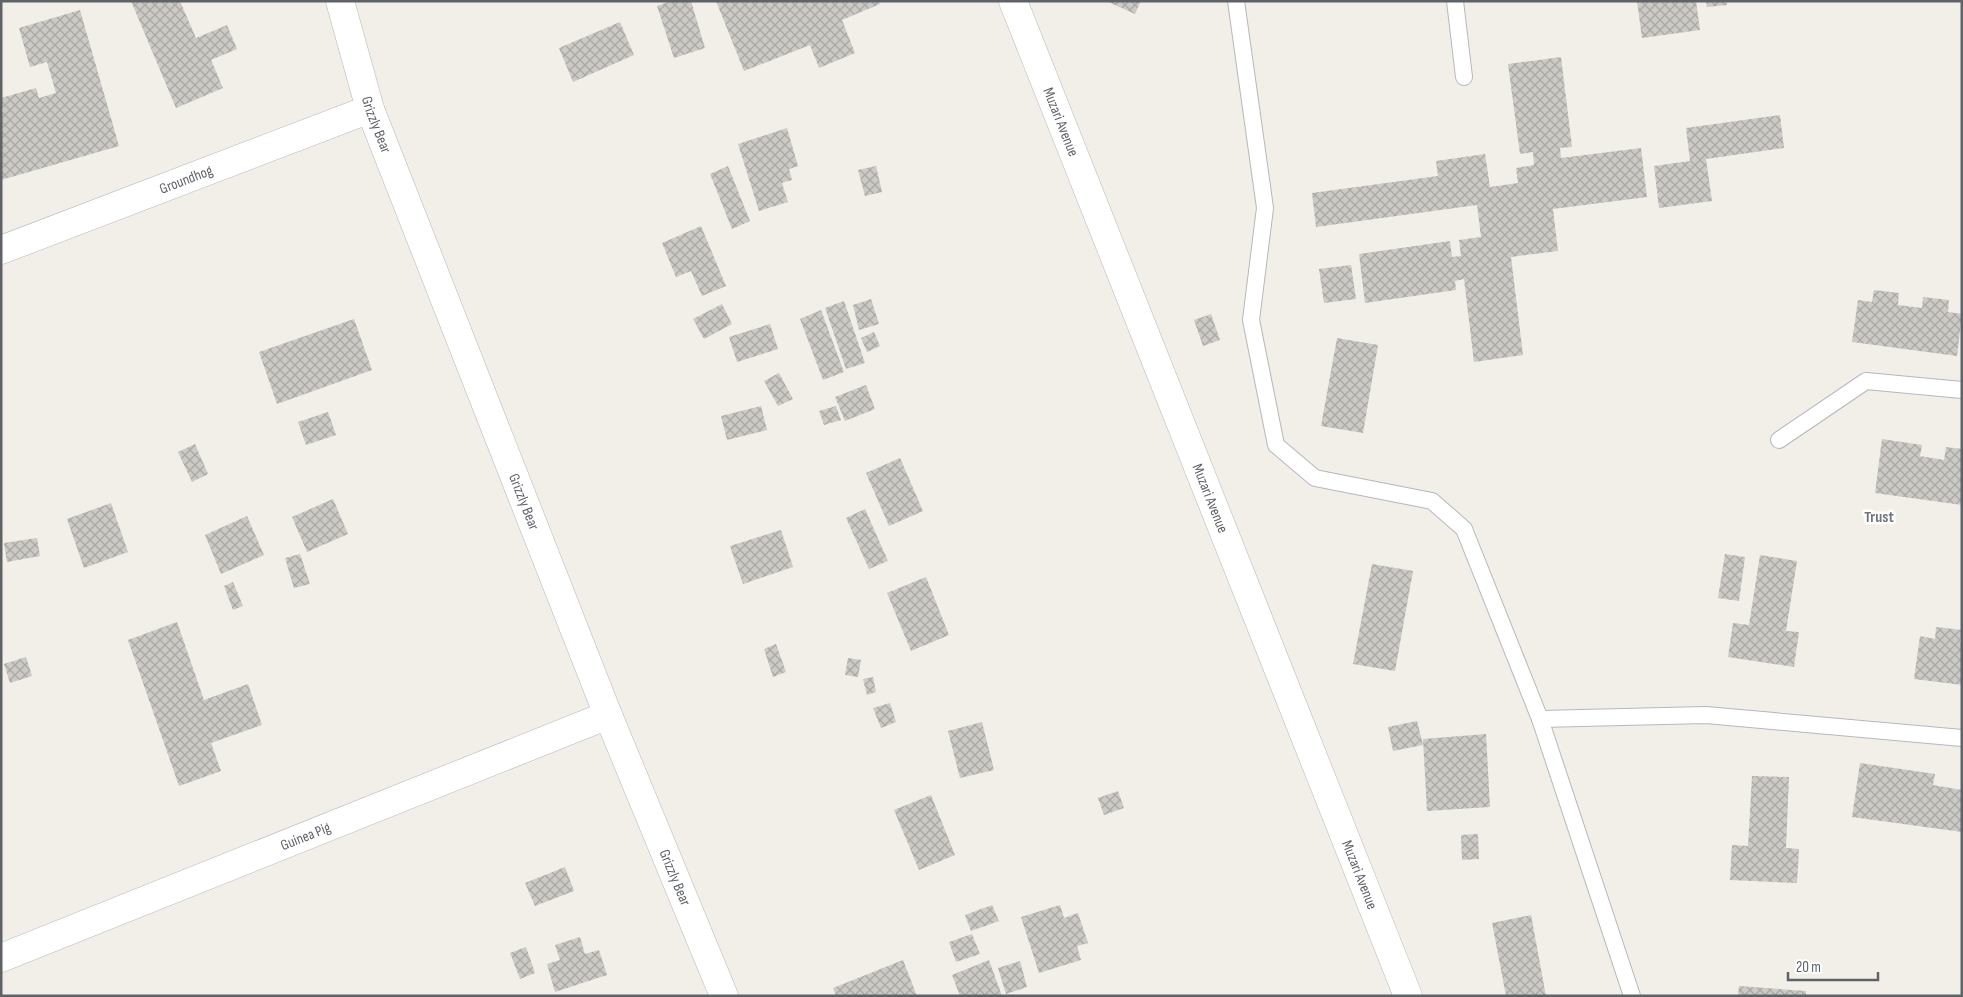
<svg xmlns="http://www.w3.org/2000/svg" width="1963" height="997" font-family="'Sofia Sans Condensed',sans-serif">
  <defs>
    <pattern id="building-cross-hatch" width="8" height="8" patternUnits="userSpaceOnUse" patternTransform="scale(1.25)"><rect width="8" height="8" fill="#cccac5"/><path d="M0 0l8 8M0 8l8-8" fill="none" stroke="#a9a8a4"/></pattern>
  </defs>
  <rect width="100%" height="100%" fill="#f1efe8"/>
  <!-- building -->
  <g fill="url(#building-cross-hatch)">
    <path d="M131,1h49l16,37 31,-13 10,24 -26,11 12,28 -47,20z"/>
    <path d="M671,1h20l14,47 -31,10 -17,-52z"/>
    <path d="M716,1h163l1,3 -38,16 13,33 -36,15 -9,-23 -66,26z"/>
    <path d="M1106,1h35l-6,13z"/>
    <path d="M1637,1h59l4,29 -58,8z"/>
    <path d="M1706,1h20l1,4 -20,2z"/>
    <path d="M80,10l39,136 -118,34v-68h2l-2,-14 35,-10 3,10 17,-5 -9,-31 -17,5 -11,-39z"/>
    <path d="M620,22l14,33 -61,27 -14,-34z"/>
    <path d="M1561,57l11,90 -12,1 1,10 80,-10 6,49 -94,12 5,42 -47,6 12,98 -49,7 -10,-83 -9,2 1,9 -91,13 -6,-49 91,-13 2,16 9,-1 -2,-16 22,-3 -4,-32 -161,22 -4,-34 126,-17 -2,-15 49,-7 5,33 28,-4 -2,-15 18,-3 -1,-13 -13,2 -12,-90z"/>
    <path d="M1780,115l4,33 -78,11 6,42 -53,7 -5,-42 36,-5 -4,-33z"/>
    <path d="M787,128l11,38 -9,3 3,11 -10,3 6,19 -29,9 -21,-67z"/>
    <path d="M728,166l22,55 -18,8 -22,-55z"/>
    <path d="M876,166l6,26 -17,4 -7,-26z"/>
    <path d="M701,226l25,60 -24,10 -11,-25 -15,6 -14,-34z"/>
    <path d="M1351,265l5,34 -32,4 -5,-34z"/>
    <path d="M1874,290l25,3 -1,12 24,3 1,-11 26,3 -1,12 14,2 -5,42 -105,-14 6,-42 14,2z"/>
    <path d="M871,299l8,25 -20,6 -6,-25z"/>
    <path d="M844,301l21,62 -19,6 -21,-61z"/>
    <path d="M722,304l10,20 -28,15 -11,-20z"/>
    <path d="M821,310l23,62 -21,8 -23,-61z"/>
    <path d="M1211,314l9,26 -17,6 -9,-26z"/>
    <path d="M354,319l18,51 -95,34 -18,-52z"/>
    <path d="M770,324l8,25 -41,13 -8,-25z"/>
    <path d="M874,332l6,14 -13,6 -6,-14z"/>
    <path d="M1337,338l41,7 -15,88 -42,-7z"/>
    <path d="M779,373l14,26 -15,7 -14,-25z"/>
    <path d="M866,385l9,24 -30,12 -10,-24z"/>
    <path d="M761,406l6,24 -40,10 -6,-24z"/>
    <path d="M836,406l5,14 -17,5 -5,-14z"/>
    <path d="M328,412l8,23 -30,10 -8,-23z"/>
    <path d="M1882,439l40,6 -2,11 24,4 2,-13 16,2v56l-87,-12z"/>
    <path d="M195,444l13,30 -16,8 -14,-30z"/>
    <path d="M900,458l23,53 -34,15 -23,-53z"/>
    <path d="M333,499l15,35 -41,18 -15,-35z"/>
    <path d="M111,503l17,49 -44,16 -17,-49z"/>
    <path d="M865,509l23,52 -19,8 -23,-51z"/>
    <path d="M247,516l17,39 -43,19 -16,-39z"/>
    <path d="M781,530l12,37 -50,17 -13,-38z"/>
    <path d="M37,538l3,18 -33,6 -3,-19z"/>
    <path d="M300,554l10,30 -16,4 -9,-30z"/>
    <path d="M1725,554l20,3 -6,44 -21,-3z"/>
    <path d="M1760,555l37,6 -11,70 13,1 -5,35 -66,-10 5,-34 16,2z"/>
    <path d="M1372,564l41,7 -18,100 -42,-7z"/>
    <path d="M926,577l23,58 -38,16 -24,-58z"/>
    <path d="M233,582l10,24 -10,4 -9,-24z"/>
    <path d="M177,622l27,78 44,-16 14,41 -51,18 10,28 -42,15 -51,-146z"/>
    <path d="M1936,627l26,3 -2,12h2v43l-48,-6 6,-43 15,3z"/>
    <path d="M776,644l10,28 -13,5 -9,-28z"/>
    <path d="M26,657l6,19 -22,7 -6,-19z"/>
    <path d="M848,658l13,2 -3,17 -13,-2z"/>
    <path d="M873,677l3,15 -9,3 -4,-16z"/>
    <path d="M890,703l6,19 -15,6 -8,-20z"/>
    <path d="M1417,721l6,24 -30,6 -5,-24z"/>
    <path d="M982,722l12,48 -34,8 -12,-47z"/>
    <path d="M1486,734l4,73 -63,4 -4,-72z"/>
    <path d="M1860,763l75,11 -2,11 29,5v42l-110,-15z"/>
    <path d="M1752,776l37,1 -3,71 13,1 -2,34 -67,-3 2,-35 16,1z"/>
    <path d="M1118,791l6,17 -20,7 -6,-17z"/>
    <path d="M931,795l24,60 -36,15 -25,-60z"/>
    <path d="M1478,834l1,25 -17,1 -1,-25z"/>
    <path d="M565,867l9,24 -39,15 -10,-23z"/>
    <path d="M992,905l7,16 -28,10 -6,-16z"/>
    <path d="M1060,905l4,13 14,-5 10,30 -11,3 4,14 -42,13 -18,-56z"/>
    <path d="M1531,915l15,81h-40l-14,-73z"/>
    <path d="M972,934l8,20 -24,8 -7,-20z"/>
    <path d="M580,937l5,17 14,-4 8,25 -52,17 -8,-28 13,-4 -5,-15z"/>
    <path d="M526,947l9,26 -15,6 -10,-26z"/>
    <path d="M903,960l14,36h-81l-3,-8z"/>
    <path d="M989,960l13,36h-42l-8,-21z"/>
    <path d="M1020,961l7,26 -21,7 -8,-26z"/>
    <path d="M1739,986l67,5v5h-68z"/>
  </g>
  <g fill="none" stroke-linecap="round" stroke-linejoin="round">
    <!-- service casing -->
    <g stroke="#b5b8bc" stroke-width="18">
      <g id="service">
        <path d="M1236,1l29,207 -14,112 25,125 39,33 117,23 32,28 76,190 92,277"/>
        <path d="M1455,1l9,76"/>
        <path d="M1779,440l87,-59 96,9"/>
        <path d="M1540,719l166,-4 256,23"/>
      </g>
    </g>
    <!-- minor casing -->
    <g stroke="#b5b8bc" stroke-width="29">
      <g id="minor">
        <path id="s1" d="M340,1l30,108 238,606 116,281"/>
        <path id="s2" d="M1,250l369,-141"/>
        <path id="s3" d="M1,958l607,-243"/>
      </g>
    </g>
    <!-- tertiary casing -->
    <g stroke="#b5b8bc" stroke-width="29">
      <g id="tertiary">
        <path id="s4" d="M1013,1l395,995"/>
      </g>
    </g>
    <!-- service -->
    <use href="#service" stroke="#fff" stroke-width="16"/>
    <!-- minor -->
    <use href="#minor" stroke="#fff" stroke-width="28"/>
    <!-- tertiary -->
    <use href="#tertiary" stroke="#fff" stroke-width="28"/>
  </g>
  <g text-anchor="middle" dominant-baseline="central" stroke-width="5" stroke-linejoin="round" paint-order="stroke">
    <!-- street labels -->
    <g font-size="15" fill="#5f6368" stroke="#fff">
      <text stroke="none"><textPath href="#s4" startOffset="130">Muzari Avenue</textPath></text>
      <text stroke="none"><textPath href="#s1" startOffset="129">Grizzly Bear</textPath></text>
      <text stroke="none"><textPath href="#s2" startOffset="198">Groundhog</textPath></text>
      <text stroke="none"><textPath href="#s4" startOffset="535">Muzari Avenue</textPath></text>
      <text stroke="none"><textPath href="#s1" startOffset="534">Grizzly Bear</textPath></text>
      <text stroke="none"><textPath href="#s3" startOffset="328">Guinea Pig</textPath></text>
      <text stroke="none"><textPath href="#s4" startOffset="940">Muzari Avenue</textPath></text>
      <text stroke="none"><textPath href="#s1" startOffset="939">Grizzly Bear</textPath></text>
    </g>
    <!-- neighbourhood labels -->
    <g font-size="16" font-weight="bold" fill="#70757a" stroke="#fff">
      <text x="1879" y="517">Trust</text>
    </g>
  </g>
  <!-- border -->
  <rect width="1963" height="997" fill="none" stroke="#5f6368" stroke-width="5"/>
  <!-- scale -->
  <path d="M1788 972v8h90v-8" fill="none" stroke="#5f6368" stroke-width="2.5"/>
  <text x="1796" y="972" font-size="15" fill="#5f6368" stroke="#ffffff" stroke-width="4" paint-order="stroke">20 m</text>
</svg>
